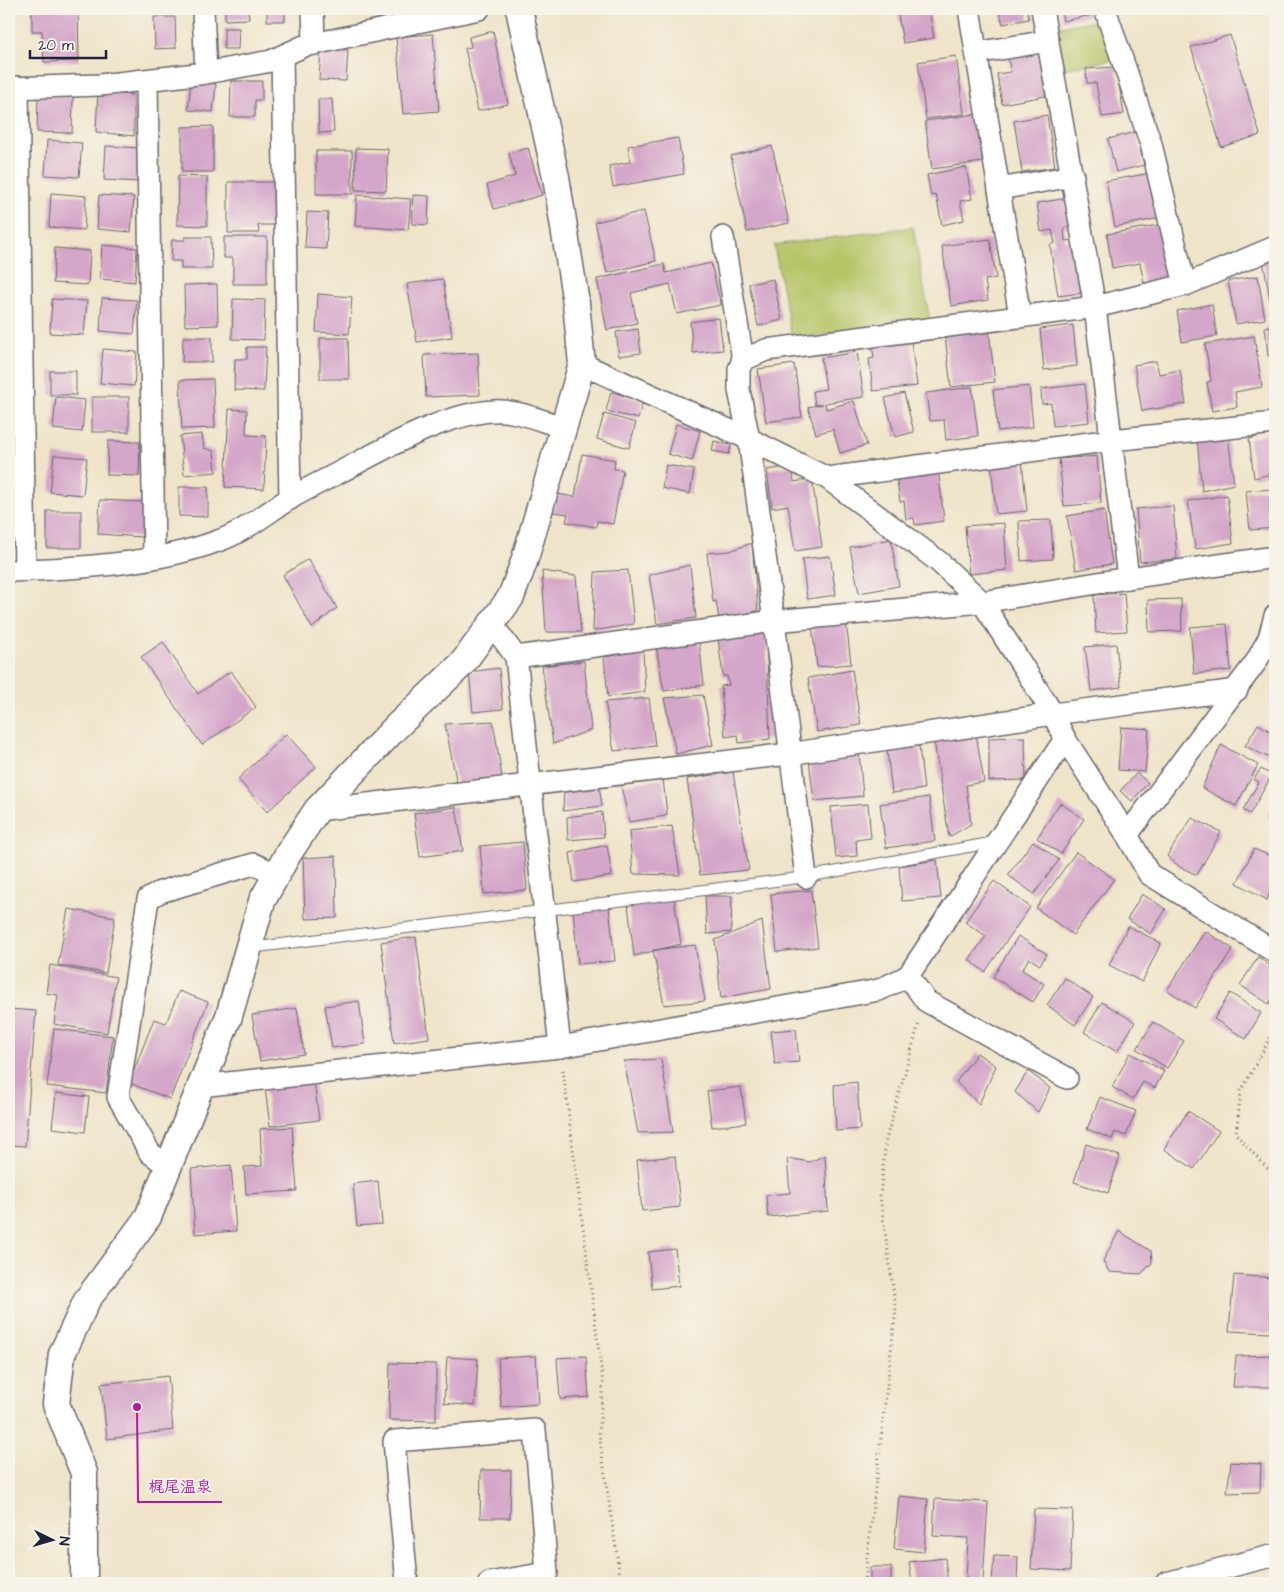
<svg xmlns="http://www.w3.org/2000/svg" width="1284" height="1592" font-family="'Architects Daughter','Klee One',sans-serif">
  <rect width="100%" height="100%" fill="#f7f3e8"/>
  <filter id="ink" filterUnits="userSpaceOnUse"><feTurbulence type="fractalNoise" baseFrequency=".02" numOctaves="2"/><feDisplacementMap in="SourceGraphic" scale="10" xChannelSelector="R" yChannelSelector="G"/><feConvolveMatrix kernelMatrix="1 2 1 2 8 2 1 2 1" color-interpolation-filters="sRGB"/></filter>
  <filter id="wash" filterUnits="userSpaceOnUse"><feTurbulence type="fractalNoise" baseFrequency=".0096" numOctaves="4" result="noise"/><feDisplacementMap in="SourceGraphic" scale="20" xChannelSelector="R" yChannelSelector="G"/><feGaussianBlur stdDeviation="1.12" result="paint"/><feColorMatrix in="noise" values="0 0 0 0 0 0 0 0 0 0 0 0 0 0 0 0 0 1.4 0 .05"/><feComposite in="paint" operator="in"/></filter>
  <g filter="url(#wash)">
    <rect width="100%" height="100%" fill="#efe4c9"/>
    <!-- green -->
    <g fill="#b6c466" stroke="#6c7350">
      <path d="M1101,20l14,39 -51,10 -11,-42z"/>
      <path d="M913,227l17,94 -138,18 -18,-94z"/>
    </g>
    <g id="blocks">
      <!-- building -->
      <g fill="#d4a6c9">
        <path d="M32,9h46l1,52 -35,1 -2,-31h-10z"/>
        <path d="M116,9h18v2l-17,1z"/>
        <path d="M225,9h23l1,10 -24,1z"/>
        <rect x="267" y="9" width="18" height="12"/>
        <path d="M332,9h31v4z"/>
        <path d="M379,9h44v1l-43,6z"/>
        <path d="M897,9h32l5,29 -31,5z"/>
        <path d="M999,9h28l2,10 -26,5z"/>
        <path d="M1061,9h30l1,6 -29,6z"/>
        <path d="M154,17h21l1,31 -21,1z"/>
        <path d="M224,28h15l-1,21h-14z"/>
        <path d="M493,31l15,73 -30,7 -13,-63 6,-1 -2,-10z"/>
        <path d="M433,34l6,77 -36,3 -7,-77z"/>
        <path d="M1230,35l30,100 -39,12 -30,-100z"/>
        <path d="M321,48l27,2 -2,31 -27,-1z"/>
        <path d="M1043,53l7,42 -48,9 -5,-30 14,-2 -3,-14z"/>
        <path d="M956,56l8,58 -38,5 -8,-57z"/>
        <path d="M1116,67l8,47 -22,3 -6,-34h-9l-1,-14z"/>
        <path d="M191,81l25,3 -3,28 -25,-2z"/>
        <path d="M231,81h31v19h-7v17h-25z"/>
        <path d="M98,92l36,3v41l-38,-4z"/>
        <path d="M38,96l35,1 -1,36 -35,-1z"/>
        <path d="M318,99h14l2,33 -15,1z"/>
        <path d="M976,114l7,48 -51,7 -7,-48z"/>
        <path d="M1047,115l8,52 -33,5 -8,-51z"/>
        <path d="M213,126v46h-31v-45z"/>
        <path d="M1136,132l8,33 -28,7 -8,-33z"/>
        <path d="M678,138l6,36 -71,13 -4,-21 21,-4 -2,-16z"/>
        <path d="M47,140l35,3 -3,34 -34,-2z"/>
        <path d="M106,146l35,2 -3,34 -34,-2z"/>
        <path d="M772,146l17,77 -42,9 -16,-76z"/>
        <path d="M356,148l32,1 -2,42 -31,-1z"/>
        <path d="M528,148l14,47 -48,14 -7,-24 28,-9 -6,-23z"/>
        <rect x="316" y="151" width="36" height="43"/>
        <path d="M966,167l6,32 -12,2 4,19 -22,5 -6,-30 -5,1 -4,-21z"/>
        <path d="M1151,173l9,45 -45,9 -9,-46z"/>
        <path d="M178,176l29,1v49l-30,-1z"/>
        <path d="M228,182h46v43h-16l1,8h-31z"/>
        <path d="M51,193l35,3 -2,34 -35,-3z"/>
        <path d="M99,195l35,2 -3,35 -34,-3z"/>
        <path d="M357,195l54,4 -3,31 -53,-4z"/>
        <path d="M413,195l16,1 -1,29 -16,-1z"/>
        <path d="M1069,198l4,28 -9,2 1,13 8,-1 8,53 -23,3 -8,-51 5,-2 -3,-13 -11,2 -4,-29z"/>
        <path d="M644,211l12,50 -49,12 -12,-51z"/>
        <path d="M307,212l21,1 -2,36 -21,-1z"/>
        <path d="M1165,224l8,55 -29,4 -4,-20 -28,5 -5,-34z"/>
        <path d="M185,237h26l1,32h-31v-8h-10l1,-21h13z"/>
        <path d="M224,237h43v47h-34v-26h-9z"/>
        <path d="M990,239l6,39 -11,2 3,20 -37,6 -9,-60z"/>
        <path d="M102,245l35,3 -2,34 -35,-3z"/>
        <path d="M55,248l35,3 -2,34 -35,-2z"/>
        <path d="M1275,258v65h-1l-11,-63z"/>
        <path d="M711,263l10,42 -44,9 -7,-30 -39,9 6,30 -30,7 -10,-51 67,-15 2,9z"/>
        <path d="M1258,276l7,43 -29,5 -8,-43z"/>
        <path d="M443,279l9,58 -35,5 -10,-58z"/>
        <path d="M773,279l9,41 -24,6 -9,-42z"/>
        <path d="M217,284l1,41 -33,1 -1,-41z"/>
        <path d="M318,294l34,3 -3,37 -33,-2z"/>
        <path d="M102,298l35,2 -3,34 -34,-3z"/>
        <path d="M52,299l35,2 -3,34 -34,-2z"/>
        <path d="M233,299l32,1 -1,40 -32,-1z"/>
        <path d="M1212,304l5,32 -35,6 -5,-31z"/>
        <path d="M719,318l4,32 -30,3 -3,-31z"/>
        <path d="M1073,325l4,41 -33,4 -4,-41z"/>
        <path d="M1275,325v30l-7,1 -3,-29z"/>
        <path d="M638,329l3,24 -22,3 -3,-24z"/>
        <path d="M989,331l6,51 -44,5 -6,-51z"/>
        <path d="M1254,336l8,51 -27,5 2,15 -25,4 -5,-29 4,-1 -6,-37z"/>
        <path d="M183,337h29v25h-30z"/>
        <path d="M320,338h28l1,41h-29z"/>
        <path d="M911,340l6,46 -44,5 -4,-32 5,-1 -2,-13z"/>
        <path d="M247,347h19l-2,44 -30,-1 1,-31h12z"/>
        <path d="M103,349l34,3 -3,34 -34,-3z"/>
        <path d="M857,352l7,45 -39,6 1,6 28,-8 13,44 -27,8 -7,-24 -17,5 -8,-27 15,-3 -8,1 -2,-14 13,-2 -5,-31z"/>
        <path d="M478,353l2,42 -54,2 -2,-42z"/>
        <path d="M1156,361l3,13 21,-4 6,34 -44,7 -8,-46z"/>
        <path d="M794,364l8,53 -36,5 -8,-53z"/>
        <rect x="50" y="371" width="26" height="24"/>
        <path d="M213,379l2,49 -33,1 -2,-49z"/>
        <path d="M1085,384l4,38 -36,4 -2,-23 -9,1 -1,-15z"/>
        <path d="M1029,386l4,41 -35,4 -5,-41z"/>
        <path d="M972,387l6,49 -32,4 -2,-20 -14,1 -4,-28z"/>
        <path d="M611,392l32,9 -5,18 -32,-8z"/>
        <path d="M904,393l10,39 -19,5 -10,-39z"/>
        <path d="M56,397l29,3 -3,32 -29,-3z"/>
        <rect x="92" y="397" width="37" height="35"/>
        <path d="M229,409l18,1 -1,25 20,1 -2,53 -39,-2z"/>
        <path d="M604,414l32,9 -7,25 -32,-9z"/>
        <path d="M676,424l24,7 -8,30 -24,-7z"/>
        <path d="M1275,432v41l-21,5 -5,-39z"/>
        <path d="M202,434l2,14 10,3 2,21 -32,3 -4,-39z"/>
        <path d="M1228,435l6,49 -32,7 -5,-52z"/>
        <path d="M108,441l32,1 -1,34 -32,-1z"/>
        <path d="M714,441l17,4 -2,9 -17,-3z"/>
        <path d="M9,451h2l-1,22h-1z"/>
        <path d="M582,454l33,6 -1,9 9,1 -10,54 -16,-3 -1,6 -30,-5 2,-8 -15,-2 4,-18 18,3z"/>
        <path d="M54,455l33,3 -4,37 -33,-3z"/>
        <path d="M1097,456l4,47 -37,3 -5,-47z"/>
        <path d="M1022,461l5,50 -31,3 -5,-50z"/>
        <path d="M666,465l28,5 -4,24 -28,-6z"/>
        <path d="M792,466l2,16 18,-3 10,68 -27,4 -7,-46 -16,3 -5,-38z"/>
        <path d="M938,468l6,53 -29,4 -1,-7 -8,1 -2,-18 -4,1 -4,-29z"/>
        <path d="M179,487h29v30l-29,-1z"/>
        <path d="M1274,489l1,39 -25,2 -4,-39z"/>
        <path d="M1227,495l6,48 -38,6 -7,-48z"/>
        <path d="M100,500l44,2 -2,35 -44,-3z"/>
        <path d="M1173,506l4,53 -37,3 -4,-53z"/>
        <path d="M1104,510l8,54 -36,6 -9,-54z"/>
        <rect x="47" y="511" width="34" height="37"/>
        <path d="M1051,520l2,39 -32,2 -2,-40z"/>
        <path d="M1004,523l3,47 -38,4 -4,-48z"/>
        <path d="M891,539l8,47 -40,7 -9,-46z"/>
        <path d="M752,543l6,68 -39,8 -3,-18 -3,1 -6,-49 23,-2z"/>
        <path d="M830,556l6,39 -29,4 -5,-40z"/>
        <path d="M308,559l29,49 -25,20 -29,-53z"/>
        <path d="M690,565l6,53 -39,6 -8,-49z"/>
        <path d="M628,570l6,54 -41,7 2,-59z"/>
        <path d="M542,571l34,5 5,56h-35z"/>
        <path d="M1124,593l3,38 -31,2 -2,-38z"/>
        <path d="M1181,599l1,32 -33,1 -1,-32z"/>
        <path d="M846,621l5,43 -34,3 -5,-42z"/>
        <path d="M1227,624l4,46 -37,4 -4,-47z"/>
        <path d="M766,630l4,109 -31,4 -1,-8 -13,2 -4,-51 8,-1 -2,-9h-4l-5,-37z"/>
        <path d="M699,641l5,44 -40,6 -8,-44z"/>
        <path d="M163,642l35,52 33,-23 25,36 -54,38 -61,-88z"/>
        <path d="M1116,644l5,43 -30,4 -6,-44z"/>
        <path d="M643,650l2,42 -37,5 -4,-40z"/>
        <path d="M584,661l7,69 -38,14 -11,-78z"/>
        <path d="M499,668l4,41 -30,3 -4,-40z"/>
        <path d="M852,670l9,55 -44,7 -9,-54z"/>
        <path d="M703,695l10,50 -37,9 -12,-56z"/>
        <path d="M649,698l6,48 -41,5 -9,-49z"/>
        <path d="M493,721l9,56 -45,7 -12,-60z"/>
        <path d="M1258,724l17,10 -1,26 -29,-14z"/>
        <path d="M1121,727l28,2 -4,43 -27,-2z"/>
        <path d="M286,734l30,33 -49,45 -29,-33z"/>
        <path d="M976,734l8,48 -18,3 5,39 -22,13 -15,-96z"/>
        <path d="M1025,737l1,43 -37,1v-43z"/>
        <path d="M1221,745l37,20 -22,41 -34,-18z"/>
        <path d="M919,746l5,43 -32,4 -5,-43z"/>
        <path d="M859,753l4,43 -49,5 -5,-42z"/>
        <path d="M1261,769l11,6 -22,39 -7,-4 16,-28 -5,-3z"/>
        <path d="M733,772l16,98 -49,5 -13,-96z"/>
        <path d="M1137,773l11,10 -16,18 -12,-10z"/>
        <path d="M663,779l4,35 -2,2 -36,6 -8,-37z"/>
        <path d="M599,785l3,21 -39,5 1,-21z"/>
        <path d="M929,797l6,44 -49,7 -6,-44z"/>
        <path d="M1275,802v21l-8,-8z"/>
        <path d="M1060,803l24,16 -23,35 -24,-16z"/>
        <path d="M868,804l3,34 -15,2 1,16 -21,2 -5,-51z"/>
        <path d="M456,807l7,44 -43,6 -6,-44z"/>
        <path d="M602,812l2,25 -36,3 -1,-23z"/>
        <path d="M1192,818l29,14 -24,43 -17,-8 -13,-11z"/>
        <path d="M672,826l8,49 -47,-1 -4,-43z"/>
        <path d="M1033,841l26,19 -25,34 -26,-19z"/>
        <path d="M523,842l4,48 -43,4 -4,-48z"/>
        <path d="M607,845l5,31 -38,6 -4,-29z"/>
        <path d="M1254,849l21,9v22l-8,20 -30,-17z"/>
        <path d="M1076,852l38,27 -41,56 -37,-27z"/>
        <path d="M336,856l1,62 -32,1 -2,-61z"/>
        <path d="M937,860l4,38 -39,3 -3,-35z"/>
        <path d="M994,881l36,26 -45,65 -16,-12 17,-24 -21,-14z"/>
        <path d="M811,890l7,57 -41,5 -6,-58z"/>
        <path d="M1142,894l24,15 -15,25 -24,-15z"/>
        <path d="M705,896h27l-1,36 -24,2z"/>
        <path d="M674,898l7,46 -47,12 -6,-52z"/>
        <path d="M609,907l6,54 -37,3 -5,-54z"/>
        <path d="M68,909l47,8 -9,56 -48,-8z"/>
        <path d="M762,921l9,68 -50,9 -6,-58z"/>
        <path d="M1128,926l33,17 -19,39 -33,-17z"/>
        <path d="M1205,931l28,18 -38,59 -28,-18z"/>
        <path d="M1018,936l29,18 -7,11 -11,-7 -7,12 22,14 -11,18 -40,-25z"/>
        <path d="M416,937l13,101 -35,5 -13,-101z"/>
        <path d="M695,945l10,56 -41,4 -11,-55z"/>
        <path d="M1258,957l17,12v26l-6,9 -29,-19z"/>
        <path d="M50,965l66,12 -9,56 -53,-9 4,-29 -12,-2z"/>
        <path d="M1065,978l28,19 -18,28 -28,-20z"/>
        <path d="M179,991l29,11 -38,97 -41,-16 25,-64 12,4z"/>
        <path d="M1230,993l31,20 -15,26 -32,-20z"/>
        <path d="M359,1001l6,43 -33,4 -7,-42z"/>
        <path d="M1102,1002l33,20 -18,30 -33,-20z"/>
        <path d="M297,1008l7,46 -44,7 -8,-46z"/>
        <path d="M9,1009l27,2 -11,135 -16,-1z"/>
        <path d="M1153,1022l31,19 -17,27 -30,-19z"/>
        <path d="M54,1029l59,7 -7,57 -59,-7z"/>
        <path d="M796,1029l3,33 -24,2 -4,-33z"/>
        <path d="M977,1053l19,13 -17,38 -23,-22z"/>
        <path d="M1130,1053l34,18 -9,17 -12,-6 -10,17 -21,-12z"/>
        <path d="M661,1059l12,73 -35,1 -14,-72z"/>
        <path d="M1028,1071l22,17 -12,24 -23,-20z"/>
        <path d="M314,1082l5,38 -49,6 -5,-38z"/>
        <path d="M857,1082l3,47 -24,2 -2,-46z"/>
        <path d="M741,1087l5,36 -34,4 -5,-36z"/>
        <path d="M56,1093l33,4 -4,35 -33,-4z"/>
        <path d="M1100,1097l36,14 -10,25 -11,-4 -3,7 -25,-10z"/>
        <path d="M1188,1111l31,20 -25,38 -30,-20z"/>
        <path d="M292,1127l5,64 -51,3 -2,-27 18,-1 -2,-37z"/>
        <path d="M1086,1144l34,12 -12,37 -34,-11z"/>
        <path d="M825,1155l3,56 -60,6 -2,-22 24,-2 -3,-35 23,4z"/>
        <path d="M675,1156l5,51 -38,4 -5,-51z"/>
        <path d="M231,1165l5,66 -41,3 -4,-65z"/>
        <path d="M378,1181l4,43 -25,2 -4,-42z"/>
        <path d="M1119,1231l32,20 1,12 -11,11 -32,-2 -6,-11z"/>
        <path d="M675,1249l4,37 -27,3 -4,-37z"/>
        <path d="M1234,1275l40,3 -4,55 -41,-2z"/>
        <path d="M1274,1355l1,32h-42l3,-31z"/>
        <path d="M536,1356l3,48 -38,3 -3,-49z"/>
        <path d="M586,1356l3,41 -29,2 -3,-41z"/>
        <path d="M447,1357l31,2 -3,47 -31,-3z"/>
        <path d="M390,1363l46,1v57l-47,-1z"/>
        <path d="M168,1376l5,54 -66,9 -6,-55z"/>
        <path d="M1231,1462l30,2 -1,28 -33,1z"/>
        <path d="M481,1470h30l-1,48h-30z"/>
        <path d="M899,1496l29,3 -4,53 -30,-3z"/>
        <path d="M935,1499l53,3 -5,79 -17,-1 2,-42 -35,-2z"/>
        <path d="M1034,1509l39,1 -3,61 -39,-2z"/>
        <path d="M994,1556l24,1 -1,26h-25z"/>
        <path d="M945,1558l3,25h-36l-3,-21z"/>
        <rect x="870" y="1567" width="21" height="16"/>
      </g>
    </g>
  </g>
  <g filter="url(#ink)">
    <use href="#blocks" fill-opacity="0" stroke="#6a666d" stroke-width="1"/>
    <g fill="none" stroke-linecap="round" stroke-linejoin="round">
      <!-- service casing -->
      <g stroke="#6a666d" stroke-width="12">
        <path id="service" d="M250,948l556,-71 189,-35"/>
      </g>
      <!-- minor casing -->
      <g stroke="#6a666d" stroke-width="24">
        <g id="minor">
          <path d="M203,9l3,64"/>
          <path d="M313,9l1,35"/>
          <path d="M969,9l51,307"/>
          <path d="M1042,9l53,298 33,271"/>
          <path d="M1105,9l46,135 34,141"/>
          <path d="M976,53l72,-12"/>
          <path d="M282,56l8,443"/>
          <path d="M147,81l7,476"/>
          <path d="M18,87l7,483"/>
          <path d="M9,88l91,-3 106,-12 65,-12 33,-15 175,-37"/>
          <path d="M999,189l74,-13"/>
          <path d="M723,237l20,123"/>
          <path d="M582,364l167,75 78,39 111,83 44,41 71,112 12,25 62,96 22,39 126,78"/>
          <path d="M827,478l285,-38 163,-17"/>
          <path d="M9,571c69,-3 143,-6 209,-30 26,-9 47,-27 71,-42 17,-10 36,-19 53,-28 44,-23 101,-57 151,-60 22,-2 48,10 70,16"/>
          <path d="M492,624l24,33 44,390"/>
          <path d="M516,657l258,-36 208,-19 146,-24 147,-21"/>
          <path d="M317,810l472,-56 264,-40 184,-24"/>
          <path d="M1127,835l129,-173 13,-24 6,-22"/>
          <path d="M806,877l-32,-256 -25,-182 -10,-49v-21l4,-9 23,-10 329,-43 90,-22 90,-38"/>
          <path d="M908,976l18,25 141,77"/>
          <path d="M200,1086l360,-39 319,-57 29,-14 157,-237"/>
          <path d="M168,1166l-18,-13 -32,-56 30,-198 12,-7 94,-28 23,11"/>
          <path d="M407,1583l-13,-142 141,-11 12,143 -58,10"/>
          <path d="M1166,1583l109,-28"/>
        </g>
      </g>
      <!-- tertiary casing -->
      <g stroke="#6a666d" stroke-width="29">
        <path id="tertiary" d="M84,1583v-110l-28,-69 6,-50 25,-54 61,-83 81,-201 33,-115 26,-47 29,-44 79,-83 66,-63 49,-67 13,-35 58,-198 -6,-61 -20,-126 -37,-168"/>
      </g>
      <!-- path -->
      <g stroke="#6a666d" stroke-width="3" stroke-dasharray="1 4" stroke-linecap="butt">
        <path d="M1275,1029l-34,62 -5,43 39,43"/>
        <path d="M563,1070l40,313 -4,51 22,149"/>
        <path d="M864,1583l32,-274 -16,-113 6,-57 33,-116"/>
      </g>
      <!-- service -->
      <use href="#service" stroke="#fff" stroke-width="10"/>
      <!-- minor -->
      <use href="#minor" stroke="#fff" stroke-width="21"/>
      <!-- tertiary -->
      <use href="#tertiary" stroke="#fff" stroke-width="26"/>
    </g>
  </g>
  <!-- callouts -->
  <path fill="none" stroke="#b5179e" stroke-width="2" d="M137 1407L138 1502H222"/>
  <circle fill="#b5179e" stroke="#f7f3e8" stroke-width="2" cx="137" cy="1407" r="5"/>
  <g font-size="16" text-anchor="middle" font-weight="bold" fill="#b5179e" stroke="#f7f3e8" stroke-width="4" stroke-linejoin="round" paint-order="stroke">
    <text x="180" y="1492">梶尾温泉</text>
  </g>
  <!-- margin -->
  <rect width="1284" height="1592" fill="none" stroke="#f7f3e8" stroke-width="30"/>
  <!-- north arrow -->
  <g transform="translate(52 1540) rotate(95)" stroke="#f7f3e8" stroke-width="4" paint-order="stroke">
  <path d="M0-4L9 19L0 12L-9 19Z" fill="#22223b"/>
  <text y="-8" font-size="14" font-weight="bold" text-anchor="middle" fill="#22223b">N</text>
  </g>
  <!-- scale -->
  <path d="M30 50v8h76v-8" fill="none" stroke="#22223b" stroke-width="2.5"/>
  <text x="38" y="50" font-size="15" fill="#22223b" stroke="#f7f3e8" stroke-width="4" paint-order="stroke">20 m</text>
</svg>
